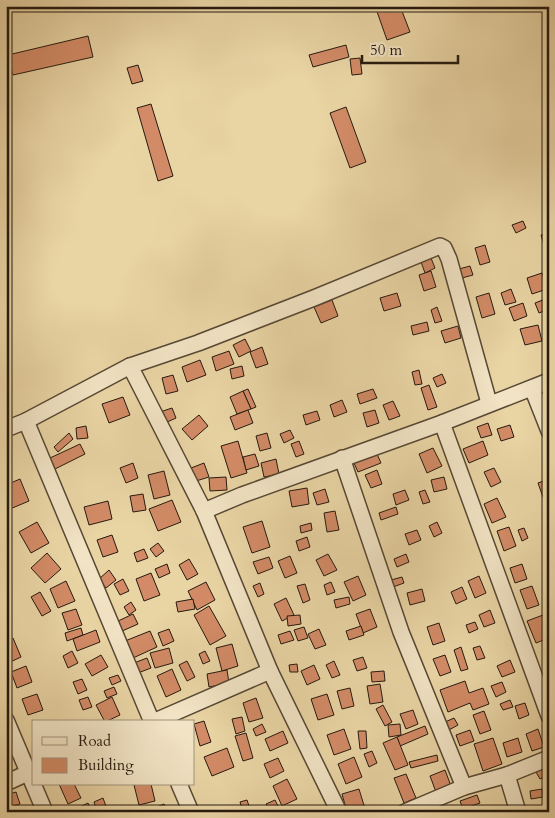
<svg xmlns="http://www.w3.org/2000/svg" width="555" height="818" font-family="Cardo,serif">
  <rect width="100%" height="100%" fill="#e9d4a4"/>
  <filter id="stains"><feTurbulence type="fractalNoise" baseFrequency=".004" numOctaves="4"/><feColorMatrix values="0 0 0 0 .2 0 0 0 0 .09 0 0 0 0 .02 0 0 0 .5 -.17"/></filter>
  <radialGradient id="worn" r=".72"><stop offset=".6" stop-color="#630" stop-opacity="0"/><stop offset="1" stop-color="#630" stop-opacity=".3"/></radialGradient>
  <!-- building -->
  <g fill="#d28b66" stroke="#261a0f">
    <path d="M375,6h25l10,26 -23,8z"/>
    <path d="M88,36l5,21 -80,18 -5,-20z"/>
    <path d="M346,45l3,12 -36,10 -4,-12z"/>
    <path d="M360,58l2,16 -10,1 -2,-16z"/>
    <path d="M138,65l5,16 -11,3 -5,-16z"/>
    <path d="M151,104l22,72 -15,5 -21,-73z"/>
    <path d="M346,107l20,55 -16,6 -20,-55z"/>
    <path d="M523,221l3,7 -10,5 -4,-8z"/>
    <path d="M549,233v13l-4,2 -4,-13z"/>
    <path d="M485,245l5,17 -10,3 -5,-17z"/>
    <path d="M431,258l4,10 -10,5 -4,-11z"/>
    <path d="M470,266l3,9 -11,3 -3,-9z"/>
    <path d="M431,271l5,16 -12,4 -5,-16z"/>
    <path d="M542,273l5,16 -15,5 -5,-16z"/>
    <path d="M511,289l5,13 -11,3 -4,-12z"/>
    <path d="M397,293l4,13 -17,5 -4,-13z"/>
    <path d="M489,293l6,21 -13,4 -6,-21z"/>
    <path d="M548,298l1,11 -10,4 -4,-10z"/>
    <path d="M332,300l6,16 -17,7 -7,-16z"/>
    <path d="M523,303l4,13 -13,5 -5,-13z"/>
    <path d="M437,307l5,14 -7,2 -4,-13z"/>
    <path d="M427,322l2,9 -16,4 -2,-9z"/>
    <path d="M538,325l4,16 -17,4 -5,-16z"/>
    <path d="M458,326l3,12 -16,5 -4,-12z"/>
    <path d="M245,339l6,12 -12,6 -6,-12z"/>
    <path d="M262,347l6,17 -12,4 -6,-16z"/>
    <path d="M229,351l5,13 -18,7 -4,-14z"/>
    <path d="M200,360l6,15 -19,7 -5,-15z"/>
    <path d="M242,366l2,10 -12,3 -2,-10z"/>
    <path d="M419,370l3,14 -7,1 -3,-13z"/>
    <path d="M442,374l4,9 -9,4 -4,-9z"/>
    <path d="M173,375l5,16 -12,3 -4,-16z"/>
    <path d="M429,385l8,22 -9,3 -7,-22z"/>
    <path d="M248,389l8,18 -5,2 -8,-18z"/>
    <path d="M373,389l4,9 -17,6 -3,-10z"/>
    <path d="M243,391l8,18 -14,5 -7,-17z"/>
    <path d="M123,397l7,18 -21,8 -7,-19z"/>
    <path d="M342,400l5,12 -13,5 -4,-12z"/>
    <path d="M393,401l7,15 -11,4 -6,-15z"/>
    <path d="M172,408l4,10 -11,5 -5,-11z"/>
    <path d="M248,410l5,13 -18,7 -5,-13z"/>
    <path d="M375,410l4,13 -12,4 -4,-14z"/>
    <path d="M317,411l3,9 -14,5 -3,-10z"/>
    <path d="M199,415l9,11 -16,14 -10,-11z"/>
    <path d="M488,423l4,12 -11,3 -4,-11z"/>
    <path d="M510,425l4,12 -13,4 -4,-12z"/>
    <path d="M86,426l2,12 -11,1 -1,-11z"/>
    <path d="M290,430l4,8 -10,5 -4,-9z"/>
    <path d="M69,433l4,6 -15,13 -4,-5z"/>
    <path d="M267,433l4,15 -11,3 -4,-15z"/>
    <path d="M238,441l9,32 -16,5 -10,-32z"/>
    <path d="M299,441l5,13 -8,3 -5,-13z"/>
    <path d="M483,441l5,14 -19,8 -6,-14z"/>
    <path d="M80,444l5,10 -30,15 -5,-11z"/>
    <path d="M433,448l9,18 -15,7 -8,-19z"/>
    <path d="M255,454l4,12 -13,4 -3,-13z"/>
    <path d="M377,454l4,9 -23,9 -4,-9z"/>
    <path d="M276,459l3,15 -15,3 -3,-14z"/>
    <path d="M133,463l5,15 -12,5 -6,-15z"/>
    <path d="M204,463l5,14 -13,4 -5,-13z"/>
    <path d="M494,468l7,14 -10,5 -7,-15z"/>
    <path d="M377,470l5,14 -11,4 -6,-13z"/>
    <path d="M164,471l6,24 -16,4 -6,-24z"/>
    <path d="M226,477l1,13 -17,1 -1,-13z"/>
    <path d="M444,477l3,12 -13,3 -3,-12z"/>
    <path d="M20,479l9,22 -19,8 -4,-10v-14z"/>
    <path d="M549,479v19l-5,2 -6,-17z"/>
    <path d="M307,488l2,16 -17,3 -3,-16z"/>
    <path d="M325,489l4,13 -12,3 -4,-12z"/>
    <path d="M405,490l4,10 -13,5 -3,-11z"/>
    <path d="M425,490l5,12 -7,2 -4,-12z"/>
    <path d="M143,494l3,16 -13,2 -3,-16z"/>
    <path d="M497,498l9,19 -14,6 -8,-19z"/>
    <path d="M172,500l9,22 -23,9 -9,-22z"/>
    <path d="M108,501l4,18 -23,6 -5,-18z"/>
    <path d="M396,507l2,7 -17,6 -2,-7z"/>
    <path d="M335,511l4,19 -12,2 -3,-19z"/>
    <path d="M262,521l8,26 -18,6 -9,-26z"/>
    <path d="M37,522l12,21 -18,10 -12,-21z"/>
    <path d="M437,522l5,11 -8,4 -5,-11z"/>
    <path d="M311,523l1,7 -11,3 -1,-7z"/>
    <path d="M509,527l7,19 -12,5 -7,-20z"/>
    <path d="M524,528l4,10 -6,3 -4,-11z"/>
    <path d="M417,530l4,10 -12,5 -4,-11z"/>
    <path d="M112,535l6,17 -15,5 -6,-17z"/>
    <path d="M307,537l3,10 -11,4 -3,-10z"/>
    <path d="M158,543l6,8 -8,6 -6,-8z"/>
    <path d="M144,549l4,9 -11,4 -3,-9z"/>
    <path d="M47,553l14,16 -16,14 -14,-15z"/>
    <path d="M328,554l9,16 -13,6 -8,-16z"/>
    <path d="M406,554l3,8 -12,5 -3,-8z"/>
    <path d="M290,556l7,17 -12,5 -7,-17z"/>
    <path d="M269,557l4,11 -15,6 -5,-12z"/>
    <path d="M189,559l9,15 -11,6 -8,-15z"/>
    <path d="M167,564l3,9 -11,5 -4,-9z"/>
    <path d="M522,564l5,15 -12,4 -5,-15z"/>
    <path d="M109,570l7,10 -10,8 -7,-9z"/>
    <path d="M151,573l9,22 -16,6 -8,-22z"/>
    <path d="M358,576l8,19 -13,6 -9,-19z"/>
    <path d="M479,576l7,17 -11,5 -7,-17z"/>
    <path d="M402,577l2,6 -11,4 -2,-7z"/>
    <path d="M123,579l6,12 -9,4 -6,-11z"/>
    <path d="M66,581l9,20 -17,7 -8,-19z"/>
    <path d="M206,582l9,18 -18,10 -9,-19z"/>
    <path d="M331,582l4,10 -8,3 -3,-10z"/>
    <path d="M260,583l4,11 -6,3 -5,-11z"/>
    <path d="M305,584l5,16 -7,3 -6,-17z"/>
    <path d="M532,586l7,19 -12,4 -7,-19z"/>
    <path d="M462,587l5,12 -11,5 -5,-12z"/>
    <path d="M422,589l3,12 -15,4 -3,-12z"/>
    <path d="M40,592l11,19 -9,5 -11,-19z"/>
    <path d="M349,597l1,7 -14,4 -2,-8z"/>
    <path d="M286,598l8,17 -12,6 -8,-17z"/>
    <path d="M193,599l2,10 -17,3 -2,-10z"/>
    <path d="M131,602l5,8 -7,5 -5,-8z"/>
    <path d="M209,606l17,30 -16,9 -16,-30z"/>
    <path d="M76,609l6,16 -14,5 -6,-17z"/>
    <path d="M370,609l7,18 -14,6 -7,-19z"/>
    <path d="M490,610l5,13 -11,4 -5,-12z"/>
    <path d="M133,614l5,10 -18,8 -4,-10z"/>
    <path d="M300,615l1,9 -13,2 -1,-10z"/>
    <path d="M543,615l6,14v9l-13,5 -9,-22z"/>
    <path d="M475,622l3,7 -9,4 -3,-8z"/>
    <path d="M439,623l6,18 -12,4 -6,-18z"/>
    <path d="M361,626l3,9 -15,5 -3,-9z"/>
    <path d="M304,627l4,11 -10,3 -4,-11z"/>
    <path d="M81,628l2,7 -16,6 -2,-8z"/>
    <path d="M169,629l5,12 -11,5 -5,-13z"/>
    <path d="M319,629l7,16 -11,4 -7,-15z"/>
    <path d="M96,630l4,12 -23,9 -4,-12z"/>
    <path d="M150,631l7,16 -24,11 -8,-17z"/>
    <path d="M290,631l4,9 -13,4 -3,-9z"/>
    <path d="M13,638l8,19 -15,7v-23z"/>
    <path d="M232,644l6,22 -16,5 -6,-23z"/>
    <path d="M480,646l5,12 -8,2 -4,-12z"/>
    <path d="M461,647l7,22 -7,2 -7,-21z"/>
    <path d="M169,648l4,15 -18,5 -5,-15z"/>
    <path d="M72,651l6,12 -10,5 -5,-12z"/>
    <path d="M205,651l5,10 -7,3 -4,-10z"/>
    <path d="M101,655l7,12 -16,9 -7,-12z"/>
    <path d="M445,655l6,17 -11,4 -7,-17z"/>
    <path d="M363,657l4,11 -10,3 -4,-11z"/>
    <path d="M147,658l4,10 -13,5 -4,-10z"/>
    <path d="M510,660l5,12 -13,5 -5,-11z"/>
    <path d="M187,661l8,16 -8,4 -8,-16z"/>
    <path d="M334,661l6,14 -8,3 -6,-13z"/>
    <path d="M297,664l1,8h-8l-1,-7z"/>
    <path d="M314,665l6,14 -13,6 -6,-14z"/>
    <path d="M26,666l6,16 -15,6 -6,-16z"/>
    <path d="M172,669l9,21 -15,7 -9,-21z"/>
    <path d="M227,670l2,13 -20,4 -2,-13z"/>
    <path d="M384,671l1,10 -13,1 -1,-10z"/>
    <path d="M118,675l3,6 -9,4 -3,-7z"/>
    <path d="M82,679l5,11 -9,4 -5,-12z"/>
    <path d="M465,681l4,12 14,-5 6,16 -16,6 -3,-7 -22,9 -8,-22z"/>
    <path d="M502,682l4,10 -10,5 -5,-11z"/>
    <path d="M380,684l3,18 -13,2 -3,-18z"/>
    <path d="M114,687l3,7 -10,4 -3,-7z"/>
    <path d="M350,688l4,18 -12,3 -5,-18z"/>
    <path d="M37,694l6,16 -15,5 -6,-16z"/>
    <path d="M327,694l7,21 -16,5 -7,-21z"/>
    <path d="M88,697l4,10 -9,3 -4,-10z"/>
    <path d="M112,697l8,18 -15,7 -9,-17z"/>
    <path d="M256,698l7,20 -14,4 -6,-19z"/>
    <path d="M510,700l3,7 -10,3 -3,-6z"/>
    <path d="M525,703l4,12 -10,4 -4,-13z"/>
    <path d="M383,705l9,17 -7,4 -9,-17z"/>
    <path d="M413,710l5,14 -12,5 -6,-15z"/>
    <path d="M484,711l7,19 -11,4 -7,-19z"/>
    <path d="M242,717l3,14 -9,3 -4,-15z"/>
    <path d="M454,718l4,7 -11,6 -4,-8z"/>
    <path d="M204,721l7,21 -11,4 -6,-22z"/>
    <path d="M262,724l4,8 -10,4 -3,-7z"/>
    <path d="M400,724l1,11 -12,2 -1,-12z"/>
    <path d="M425,726l3,8 -28,12 -3,-9z"/>
    <path d="M344,729l7,20 -17,6 -7,-20z"/>
    <path d="M538,729l6,18 -12,4 -6,-17z"/>
    <path d="M470,730l4,11 -14,5 -4,-11z"/>
    <path d="M283,731l5,12 -18,8 -5,-12z"/>
    <path d="M358,731h8l1,17 -7,1z"/>
    <path d="M246,733l7,25 -10,3 -8,-25z"/>
    <path d="M397,737l11,28 -13,5 -12,-27z"/>
    <path d="M493,738l9,26 -19,7 -9,-27z"/>
    <path d="M518,738l4,14 -15,5 -4,-14z"/>
    <path d="M227,748l7,19 -22,9 -8,-19z"/>
    <path d="M372,751l5,12 -8,4 -5,-13z"/>
    <path d="M437,755l1,6 -27,7 -2,-6z"/>
    <path d="M354,757l8,20 -16,7 -8,-20z"/>
    <path d="M278,758l6,13 -14,7 -6,-14z"/>
    <path d="M544,768l4,7 -8,4 -4,-7z"/>
    <path d="M445,770l6,16 -15,6 -6,-16z"/>
    <path d="M406,774l10,24 -12,5 -10,-25z"/>
    <path d="M287,779l10,20 -15,7 -9,-20z"/>
    <path d="M59,784h15l7,14 -13,6z"/>
    <path d="M139,784h12l4,17 -16,4 -5,-20z"/>
    <path d="M359,789l7,23h-19l-5,-18z"/>
    <path d="M542,789l1,8 -12,2 -1,-8z"/>
    <path d="M16,792l4,12 -14,5v-14z"/>
    <path d="M477,795l3,8 -17,6 -3,-8z"/>
    <path d="M103,798l5,14h-11l-3,-10z"/>
    <path d="M247,800l4,12h-8l-3,-10z"/>
    <path d="M275,800l3,6 -9,4 -3,-6z"/>
    <path d="M88,803l4,9h-23z"/>
    <path d="M164,804l3,8h-23z"/>
  </g>
  <g fill="none" stroke-linecap="round" stroke-linejoin="round">
    <!-- minor casing -->
    <g stroke="#574834" stroke-width="18">
      <g id="minor">
        <path d="M532,388l17,43"/>
        <path d="M26,421l126,301"/>
        <path d="M442,423l107,293"/>
        <path d="M6,429l20,-8 104,-55"/>
        <path d="M342,458l59,174 63,155"/>
        <path d="M204,511l38,-16 200,-72 107,-42"/>
        <path d="M6,720l39,92"/>
        <path d="M153,722l117,-51"/>
        <path d="M507,775l11,37"/>
        <path d="M6,783l28,-13"/>
        <path d="M179,784l12,28"/>
        <path d="M339,812l-69,-141 -66,-160 -74,-145 68,-23 116,-45 126,-52 4,2 5,11 40,144"/>
        <path d="M405,812l59,-25 43,-12 42,-17"/>
      </g>
    </g>
    <!-- minor -->
    <use href="#minor" stroke="#f1e3c4" stroke-width="15"/>
  </g>
  <!-- margin -->
  <rect width="555" height="818" fill="none" stroke="#e9d4a4" stroke-width="25"/>
  <rect x="8" y="8" width="540" height="803" fill="none" stroke="#261a0f" stroke-width="2.5"/>
  <rect x="12" y="12" width="530" height="793" fill="none" stroke="#261a0f"/>
  <!-- legend -->
  <rect x="32" y="720" width="162" height="65" fill="#f1e3c4" stroke="#a0937c"/>
  <rect x="42" y="737" width="25" height="8" fill="#f1e3c4" stroke="#a0937c"/>
  <text x="78" y="746" font-size="15" fill="#261a0f">Road</text>
  <rect x="42" y="758" width="25" height="15" fill="#d28b66" stroke="#a0937c"/>
  <text x="78" y="770" font-size="15" fill="#261a0f">Building</text>
  <!-- scale -->
  <path d="M362 55v8h96v-8" fill="none" stroke="#261a0f" stroke-width="2.5"/>
  <text x="370" y="55" font-size="15" fill="#261a0f" stroke="#f1e3c4" stroke-width="4" paint-order="stroke">50 m</text>
  <rect width="100%" height="100%" filter="url(#stains)"/>
  <rect width="100%" height="100%" fill="url(#worn)"/>
</svg>
